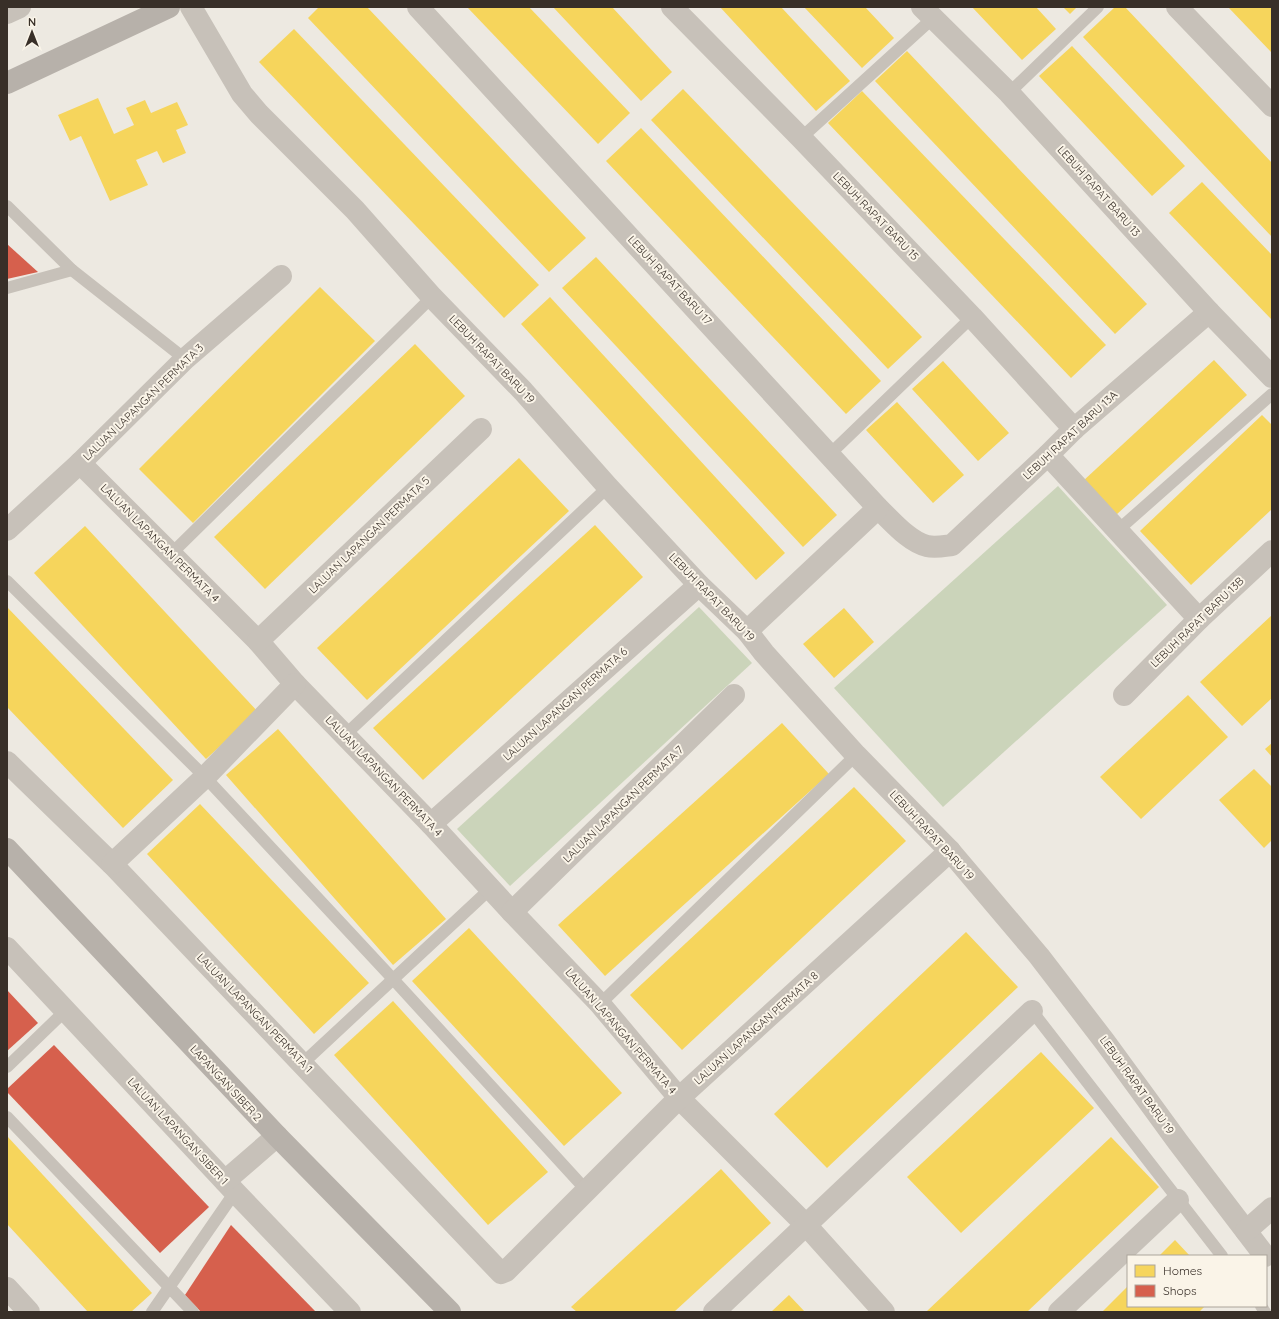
<svg xmlns="http://www.w3.org/2000/svg" width="1279" height="1319" font-family="Quicksand,sans-serif">
  <rect width="100%" height="100%" fill="#ede9e1"/>
  <!-- green -->
  <g fill="#cbd4ba">
    <path d="M1058,486l109,119 -224,202 -109,-119z"/>
    <path d="M699,607l53,56 -242,223 -53,-57z"/>
  </g>
  <!-- homes -->
  <g fill="#f6d55c">
    <path d="M319,7h48l219,231 -37,34 -241,-254z"/>
    <path d="M467,7h62l101,106 -32,31z"/>
    <path d="M553,7h59l60,65 -31,29z"/>
    <path d="M720,7h61l69,74 -34,30z"/>
    <path d="M804,7h61l29,31 -32,30z"/>
    <path d="M972,7h64l20,22 -34,31z"/>
    <path d="M1063,7h14l-7,7z"/>
    <path d="M1115,7h10l147,156v74l-189,-200z"/>
    <path d="M1228,7h44v46z"/>
    <path d="M294,29l245,256 -35,33 -245,-256z"/>
    <path d="M1072,46l113,120 -33,30 -113,-120z"/>
    <path d="M907,51l240,253 -32,30 -240,-253z"/>
    <path d="M683,89l239,248 -34,32 -237,-249z"/>
    <path d="M862,91l244,254 -35,33 -243,-255z"/>
    <path d="M98,98l16,36 20,-9 -8,-17 19,-8 6,13 26,-11 11,23 -12,5 10,23 -23,10 -6,-12 -21,9 12,25 -38,16 -29,-65 -11,5 -12,-26z"/>
    <path d="M641,128l240,253 -35,33 -240,-253z"/>
    <path d="M1202,182l70,73v65l-103,-107z"/>
    <path d="M596,257l241,258 -34,32 -241,-259z"/>
    <path d="M320,287l55,54 -182,182 -54,-54z"/>
    <path d="M550,297l235,256 -29,27 -235,-256z"/>
    <path d="M415,344l50,52 -200,193 -51,-52z"/>
    <path d="M1214,360l33,35 -131,120 -33,-34z"/>
    <path d="M943,361l66,72 -31,28 -66,-72z"/>
    <path d="M897,402l67,73 -31,28 -67,-73z"/>
    <path d="M1262,415l10,10v84l-81,76 -51,-54z"/>
    <path d="M519,458l50,53 -202,189 -50,-52z"/>
    <path d="M595,525l48,52 -220,203 -50,-52z"/>
    <path d="M85,526l173,186 -52,47 -172,-186z"/>
    <path d="M7,607l166,173 -50,48 -116,-121z"/>
    <path d="M844,608l30,34 -40,36 -31,-34z"/>
    <path d="M1272,615v83l-30,28 -42,-44z"/>
    <path d="M1188,695l40,42 -87,82 -41,-42z"/>
    <path d="M782,723l47,51 -224,202 -47,-51z"/>
    <path d="M278,729l168,190 -53,46 -167,-190z"/>
    <path d="M1272,743v14l-7,-8z"/>
    <path d="M1254,769l18,18v53l-8,8 -45,-48z"/>
    <path d="M854,787l52,54 -224,209 -52,-55z"/>
    <path d="M200,804l169,179 -55,51 -167,-180z"/>
    <path d="M469,928l153,165 -58,53 -152,-165z"/>
    <path d="M966,932l52,55 -191,181 -53,-54z"/>
    <path d="M393,1001l155,171 -60,53 -154,-170z"/>
    <path d="M1041,1052l53,56 -133,125 -54,-56z"/>
    <path d="M7,1136l145,157 -21,19h-43l-81,-88z"/>
    <path d="M1111,1137l48,50 -132,125 -100,-1z"/>
    <path d="M721,1169l50,54 -97,89h-97l-6,-5z"/>
    <path d="M1175,1240l15,16h-31z"/>
    <path d="M1128,1286v20h77l-6,6h-97z"/>
    <path d="M789,1295l16,17h-34z"/>
  </g>
  <!-- shops -->
  <g fill="#d6604d">
    <path d="M7,244l31,28 -31,7z"/>
    <path d="M7,990l31,33 -31,28z"/>
    <path d="M54,1045l155,162 -49,46 -153,-161v-3z"/>
    <path d="M231,1225l85,87h-115l-16,-17z"/>
  </g>
  <g fill="none" stroke-linecap="round" stroke-linejoin="round">
    <!-- lane -->
    <g stroke="#c7c1b9" stroke-width="12">
      <path d="M1009,93l89,-86"/>
      <path d="M801,138l132,-120"/>
      <path d="M7,206l65,64 113,89"/>
      <path d="M7,288l65,-18"/>
      <path d="M830,454l142,-137"/>
      <path d="M1117,531l155,-137"/>
      <path d="M170,555l262,-258"/>
      <path d="M7,581l198,196 188,202 194,212"/>
      <path d="M345,735l263,-248"/>
      <path d="M600,1004l256,-249"/>
      <path d="M1032,1011l190,245"/>
      <path d="M303,1063l187,-174"/>
      <path d="M7,1067l58,-56"/>
      <path d="M7,1117l186,195"/>
      <path d="M1261,1306l4,6"/>
      <path d="M152,1312l83,-120"/>
    </g>
    <!-- street -->
    <g stroke="#c7c1b9" stroke-width="22">
      <path d="M191,7l51,87 17,20 96,96 77,87 91,94 85,96 91,98 48,46 17,22 92,102 94,96 89,105 66,86 73,100 87,114"/>
      <path d="M418,7l460,501c13,12 31,34 49,38 8,2 17,0 25,-1l96,-90 26,-26 135,-117"/>
      <path d="M672,7l129,131 171,179 102,112"/>
      <path d="M922,7l87,86 200,219 63,65"/>
      <path d="M1177,7l95,99"/>
      <path d="M7,13l13,-6"/>
      <path d="M1048,455l151,164"/>
      <path d="M80,463l178,178 37,43 136,140 81,88 88,92 79,94 127,127 78,87"/>
      <path d="M7,530l73,-67 105,-104 96,-83"/>
      <path d="M747,631l131,-123"/>
      <path d="M258,641l223,-212"/>
      <path d="M1124,695l75,-76 73,-68"/>
      <path d="M7,762l105,102 389,409 5,-2 173,-173 271,-247"/>
      <path d="M431,824l268,-239"/>
      <path d="M112,864l93,-87 90,-93"/>
      <path d="M512,912l222,-217"/>
      <path d="M7,948l228,244 115,120"/>
      <path d="M225,1181l52,-45"/>
      <path d="M1246,1231l26,-23"/>
      <path d="M7,1288l22,24"/>
      <path d="M714,1312l318,-301"/>
      <path d="M1059,1312l119,-112"/>
    </g>
    <!-- secondary -->
    <g stroke="#b7b1aa" stroke-width="22">
      <path d="M7,83l162,-76"/>
      <path d="M7,849l270,287 173,176"/>
    </g>
  </g>
  <g text-anchor="middle" dominant-baseline="central" stroke-width="4" stroke-linejoin="round" paint-order="stroke">
    <!-- street labels -->
    <g font-size="11" fill="#382f28" stroke="#faf4e8">
      <text transform="translate(1099 191) rotate(48)">LEBUH RAPAT BARU 13</text>
      <text transform="translate(876 216) rotate(46)">LEBUH RAPAT BARU 15</text>
      <text transform="translate(670 280) rotate(47)">LEBUH RAPAT BARU 17</text>
      <text transform="translate(492 359) rotate(46)">LEBUH RAPAT BARU 19</text>
      <text transform="translate(143 402) rotate(-44)">LALUAN LAPANGAN PERMATA 3</text>
      <text transform="translate(1070 435) rotate(-43)">LEBUH RAPAT BARU 13A</text>
      <text transform="translate(369 535) rotate(-44)">LALUAN LAPANGAN PERMATA 5</text>
      <text transform="translate(160 543) rotate(45)">LALUAN LAPANGAN PERMATA 4</text>
      <text transform="translate(712 597) rotate(46)">LEBUH RAPAT BARU 19</text>
      <text transform="translate(1197 622) rotate(-44)">LEBUH RAPAT BARU 13B</text>
      <text transform="translate(565 704) rotate(-42)">LALUAN LAPANGAN PERMATA 6</text>
      <text transform="translate(384 776) rotate(46)">LALUAN LAPANGAN PERMATA 4</text>
      <text transform="translate(623 804) rotate(-44)">LALUAN LAPANGAN PERMATA 7</text>
      <text transform="translate(932 835) rotate(47)">LEBUH RAPAT BARU 19</text>
      <text transform="translate(255 1013) rotate(46)">LALUAN LAPANGAN PERMATA 1</text>
      <text transform="translate(756 1028) rotate(-42)">LALUAN LAPANGAN PERMATA 8</text>
      <text transform="translate(621 1031) rotate(49)">LALUAN LAPANGAN PERMATA 4</text>
      <text transform="translate(226 1083) rotate(47)">LAPANGAN SIBER 2</text>
      <text transform="translate(1137 1085) rotate(54)">LEBUH RAPAT BARU 19</text>
      <text transform="translate(178 1131) rotate(47)">LALUAN LAPANGAN SIBER 1</text>
    </g>
  </g>
  <!-- border -->
  <rect width="1279" height="1319" fill="none" stroke="#382f28" stroke-width="16"/>
  <!-- legend -->
  <rect x="1127" y="1255" width="140" height="52" fill="#faf4e8" stroke="#aca59b"/>
  <rect x="1135" y="1265" width="20" height="12" fill="#f6d55c" stroke="#aca59b"/>
  <text x="1163" y="1275" font-size="12" fill="#382f28">Homes</text>
  <rect x="1135" y="1285" width="20" height="12" fill="#d6604d" stroke="#aca59b"/>
  <text x="1163" y="1295" font-size="12" fill="#382f28">Shops</text>
  <!-- north arrow -->
  <g transform="translate(32 32)" stroke="#faf4e8" stroke-width="3" paint-order="stroke">
  <path d="M0-3L7 15L0 10L-7 15Z" fill="#382f28"/>
  <text y="-6" font-size="11" font-weight="bold" text-anchor="middle" fill="#382f28">N</text>
  </g>
</svg>
